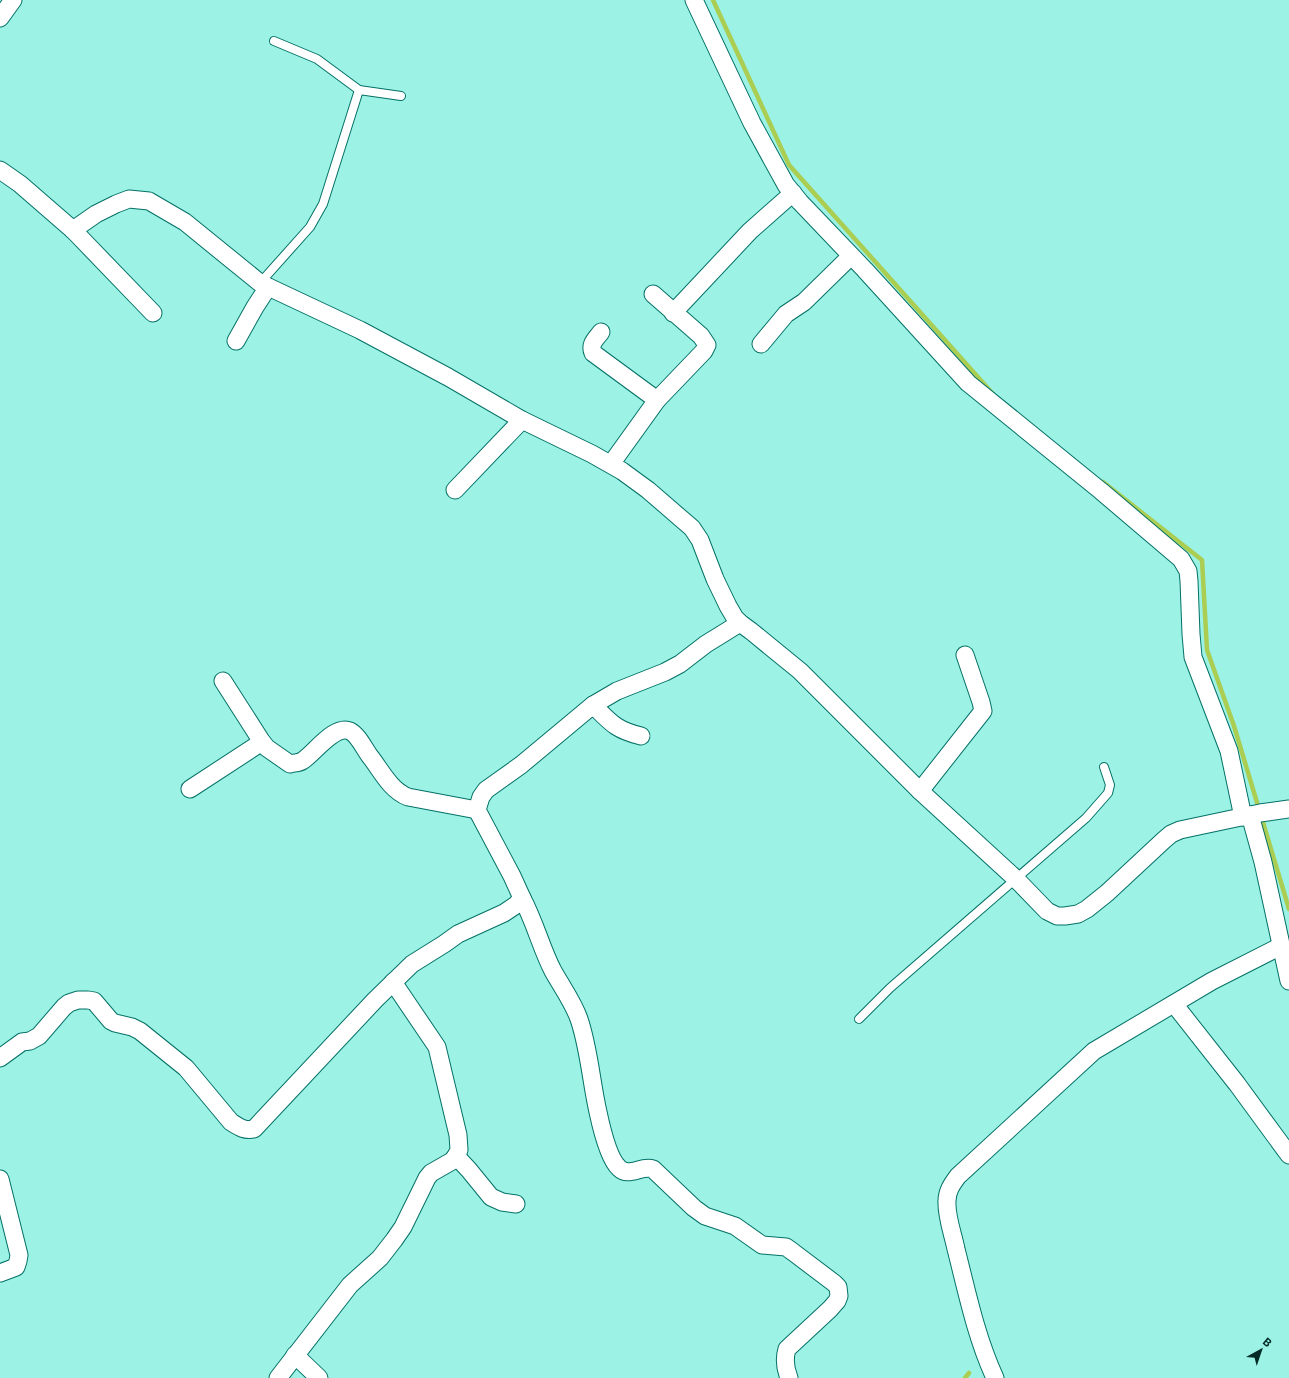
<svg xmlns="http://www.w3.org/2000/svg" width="1289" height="1378" font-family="Inter,sans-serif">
  <rect width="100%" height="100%" fill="#9bf2e5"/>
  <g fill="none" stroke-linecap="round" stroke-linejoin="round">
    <!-- stream -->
    <g stroke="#aacd52" stroke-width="4.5">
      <path d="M713,0l76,165 204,229"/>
      <path d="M1103,482l99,78 5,90 27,76 55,183"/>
      <path d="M965,1378l4,-5"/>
    </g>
    <!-- lane casing -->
    <g stroke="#047166" stroke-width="10">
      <g id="lane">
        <path d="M274,41l43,18 42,31"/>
        <path d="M260,283l50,-56 13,-23 36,-114 42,6"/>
        <path d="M859,1019l31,-31 196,-170 22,-25 2,-8 -6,-18"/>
      </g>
    </g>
    <!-- street casing -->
    <g stroke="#047166" stroke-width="19">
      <g id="street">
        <path d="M694,0l58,123 34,62 14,17 65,68 103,113 133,108 80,68 7,12 1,10 2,53 2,23 36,94 14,66"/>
        <path d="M0,18l13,-18"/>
        <path d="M0,170l20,14 53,46 23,-16 20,-10 13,-5 20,2 36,21 75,61 100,47 88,47 74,43 70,34 30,17 26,19 44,38 8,12 15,39 13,27 7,12 5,5 11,8 49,40 120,120 96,88 31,32 10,5h8l13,-2 9,-5 20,-16 57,-53 7,-6 9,-4 80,-17 29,-4"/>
        <path d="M73,230l80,83"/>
        <path d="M673,313l77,-82 43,-38"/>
        <path d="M601,332c-5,7 -12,12 -8,21l64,47"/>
        <path d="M236,341l19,-34 13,-20"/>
        <path d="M761,344l25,-30 18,-12 47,-46"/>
        <path d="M611,464l46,-64 47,-49 3,-6 -6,-9 -48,-42"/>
        <path d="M455,490l67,-70"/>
        <path d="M223,681l39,61 5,6 23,16c4,-1 9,-1 12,-3 12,-7 32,-37 48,-30 8,4 14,17 19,24 12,15 21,35 39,42l69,13"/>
        <path d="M593,705c18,18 23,25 48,31"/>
        <path d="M190,789l72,-47"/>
        <path d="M920,791l63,-80 -2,-9 -16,-47"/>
        <path d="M1250,815l13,47 26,119"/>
        <path d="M522,898c13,24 19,50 31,73 9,16 20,31 26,48 10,29 12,62 19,93 3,14 10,46 21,56 10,10 22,-3 34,1l41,39 11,8 30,10 27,19 24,2 7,5 41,31 4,4 1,9 -2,5 -7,8 -43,40c-3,10 -2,19 2,29"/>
        <path d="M1174,1004l63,80 52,71"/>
        <path d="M0,1058l22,-16 8,-1 9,-5 25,-29 5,-4 9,-3h10l6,1 17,20 4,2 17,4 8,4 46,37 45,54c8,5 13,9 23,7l121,-129 37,-36 32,-20 14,-10 46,-21 12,-8 6,-7 -10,-22 -35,-66 4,-13 5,-7 35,-25 72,-60 24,-14 48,-19 15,-8 26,-20 34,-21"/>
        <path d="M456,1156l13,14 22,27 11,5 14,2"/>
        <path d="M0,1179l19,76 -1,6 -2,6 -16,6"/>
        <path d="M295,1355l24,23"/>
        <path d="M278,1378l72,-93 30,-27 14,-18 9,-13 24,-49 4,-5 21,-12 4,-5 3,-6 -1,-15 -21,-88 -44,-65"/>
        <path d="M995,1378c-19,-41 -28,-86 -39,-129 -3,-15 -10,-33 -9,-48 0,-10 5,-17 11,-25l136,-125 118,-70 69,-35"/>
      </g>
    </g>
    <!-- lane -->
    <use href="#lane" stroke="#fff" stroke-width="8"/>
    <!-- street -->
    <use href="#street" stroke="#fff" stroke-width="17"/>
  </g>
  <!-- north arrow -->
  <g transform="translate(1261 1350) rotate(40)" stroke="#9bf2e5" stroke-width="3" paint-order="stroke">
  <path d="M0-3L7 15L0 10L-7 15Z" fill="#042b26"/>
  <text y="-6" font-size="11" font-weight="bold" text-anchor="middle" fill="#042b26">B</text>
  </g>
</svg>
